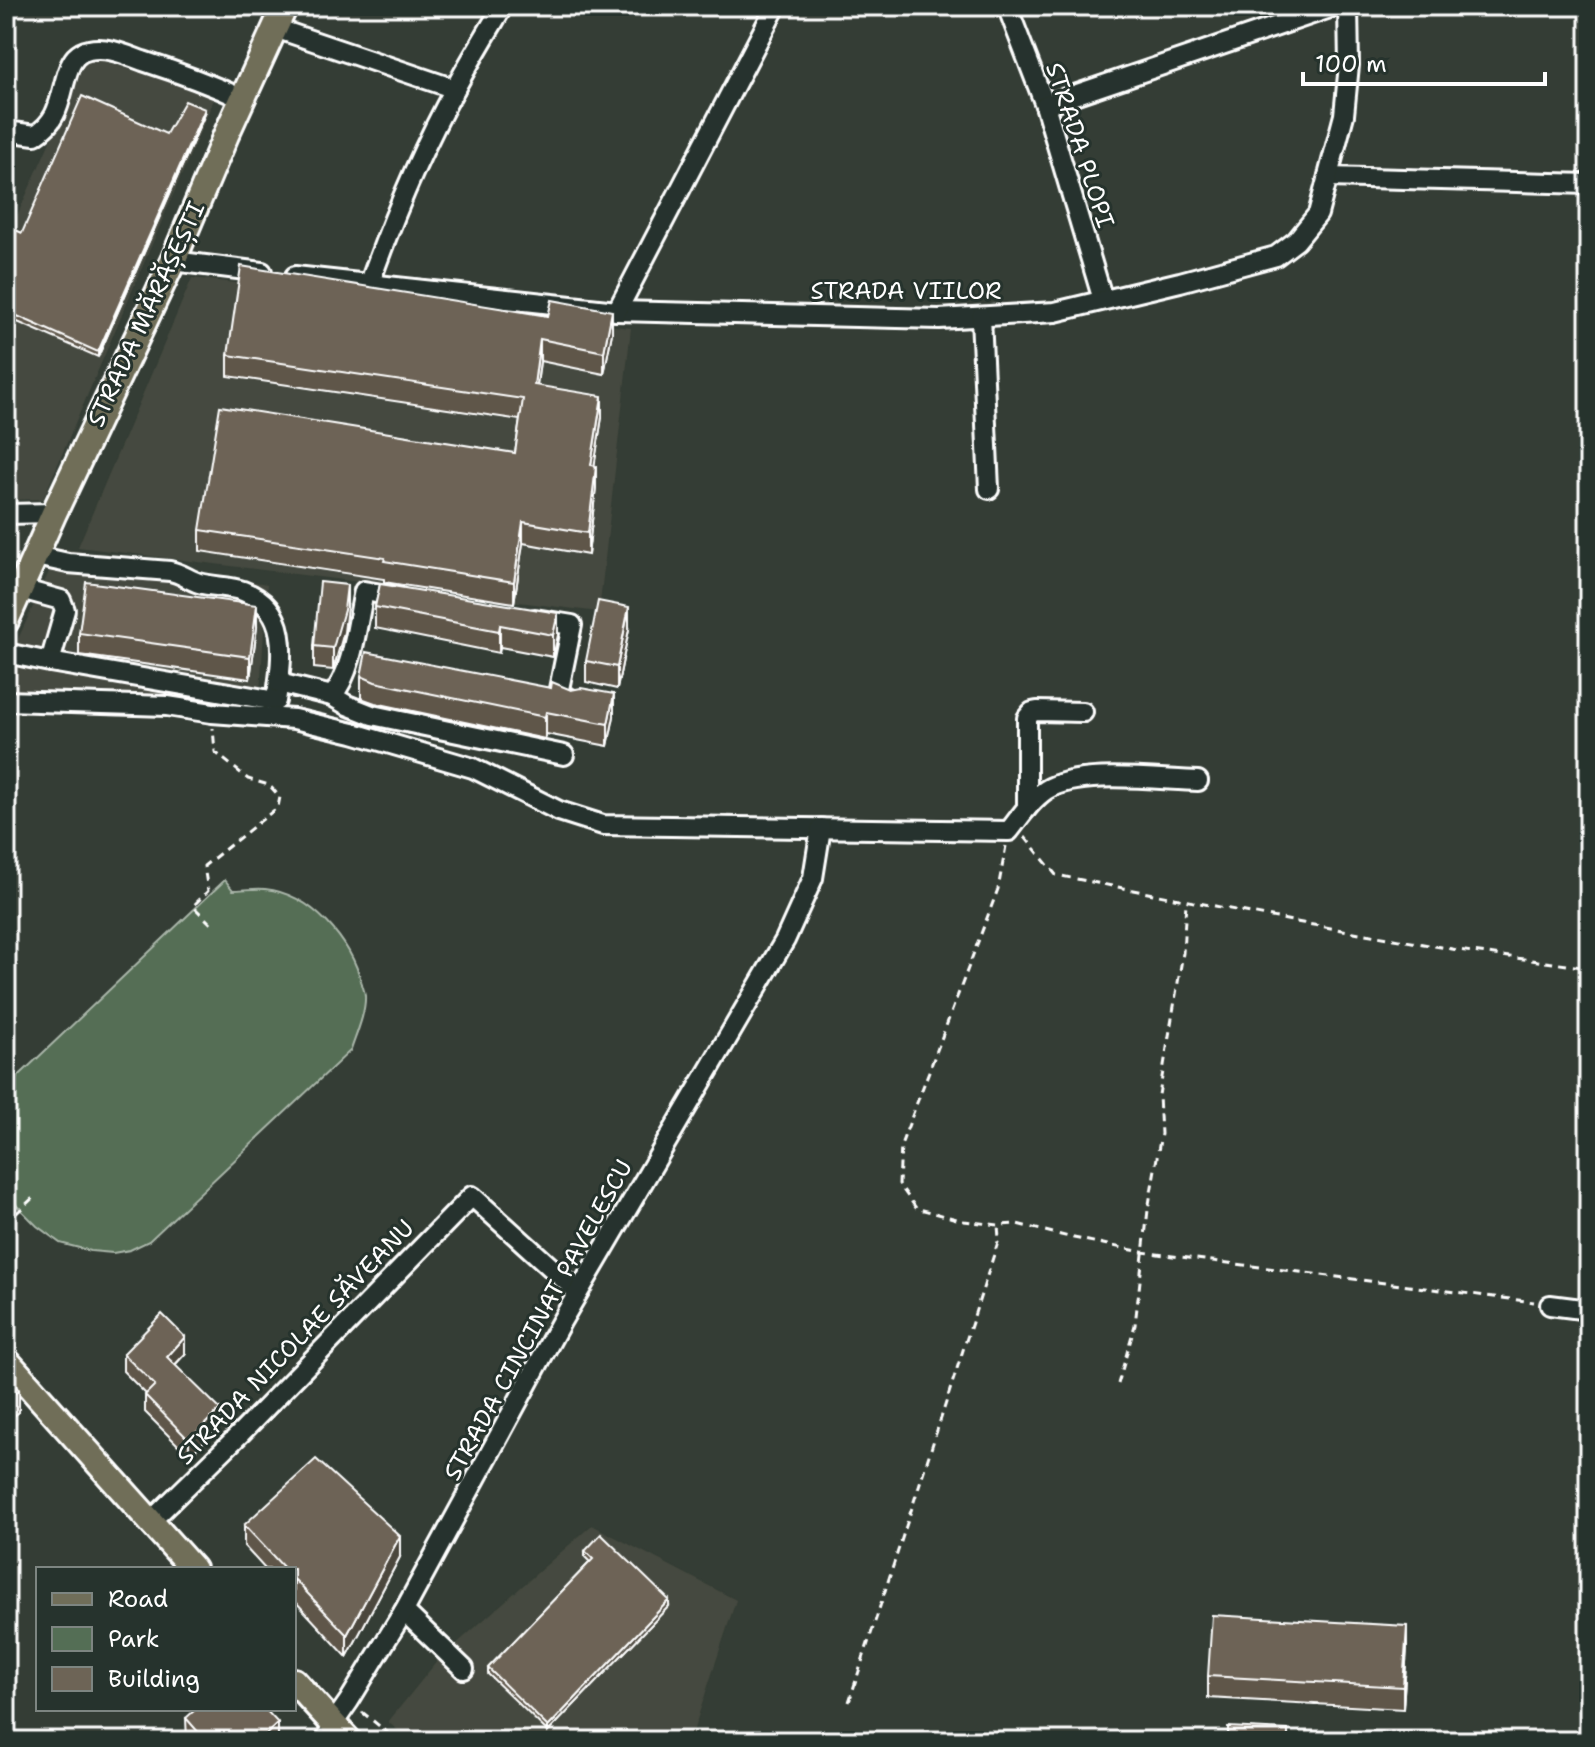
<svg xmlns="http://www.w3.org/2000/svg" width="1595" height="1747" font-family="'Shantell Sans',sans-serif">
  <rect width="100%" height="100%" fill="#343d35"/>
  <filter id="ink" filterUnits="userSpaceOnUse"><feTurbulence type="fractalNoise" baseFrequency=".0125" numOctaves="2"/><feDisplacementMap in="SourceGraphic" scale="16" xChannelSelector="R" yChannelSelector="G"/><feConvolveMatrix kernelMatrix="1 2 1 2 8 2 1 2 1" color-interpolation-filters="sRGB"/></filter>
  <g filter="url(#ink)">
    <!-- built -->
    <g fill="#45493f">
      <path d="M88,56l127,41 -172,402 -37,1v-283l10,1z"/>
      <path d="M192,278l439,50 -32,284 -521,-65z"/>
      <path d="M60,548l207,36 -8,124 -253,-14v-29z"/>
      <path d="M592,1525l144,75 -46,141h-280l-22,-19 50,-62z"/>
    </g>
    <!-- green -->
    <path fill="#546e55" stroke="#aab6aa" stroke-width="2" d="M225,880l8,10c10,0 22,-2 32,-1 47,5 86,52 97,95 1,4 3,8 3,12 1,16 -9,39 -14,54l-202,191 -19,9 -17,3 -22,-2 -31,-8 -23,-17 -20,-20 -11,-18v-100z"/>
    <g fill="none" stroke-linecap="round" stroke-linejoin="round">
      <!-- minor casing -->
      <g stroke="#fff" stroke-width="24">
        <g id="minor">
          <path d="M1007,6l38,99 58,195"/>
          <path d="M275,28l180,61"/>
          <path d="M1045,105l291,-99"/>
          <path d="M6,131l29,4c26,-16 24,-38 33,-64 4,-11 9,-19 21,-21 18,-4 37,5 54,11 34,11 67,23 100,38"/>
          <path d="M1328,177l261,7"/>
          <path d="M173,261l89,11"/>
          <path d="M295,276l322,35 322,8 116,-7 125,-30 96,-26 20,-15 22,-27 26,-99 5,-50 -1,-59"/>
          <path d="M369,285c24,-68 52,-135 87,-198 15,-28 31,-54 47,-81"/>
          <path d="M617,311l159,-305"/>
          <path d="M981,317l8,172"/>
          <path d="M6,514l48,-1"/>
          <path d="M21,589l40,11 4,10 -15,52"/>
          <path d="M535,619l37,6 -14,69 13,5"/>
          <path d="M6,653l44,9 226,39c6,-42 16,-92 -33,-110 -14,-5 -30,-4 -44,-8 -10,-3 -18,-10 -29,-12l-102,-8 -32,-7"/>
          <path d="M279,683l53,13 15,9 25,10 192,40"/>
          <path d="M332,696c21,-24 25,-73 32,-105l35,6"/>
          <path d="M6,701l161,5 45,7 82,6 59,14 120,35 86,43 44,14 406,6c11,-14 22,-31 37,-41 33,-21 112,-10 152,-9"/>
          <path d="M1027,808v-90l5,-6 5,-1 46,1"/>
          <path d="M1550,1305l39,5"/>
          <path d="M151,1521l90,-88 231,-237 106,96"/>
          <path d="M404,1611l60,58"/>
          <path d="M325,1741l8,-17 16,-23 55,-90 157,-289 224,-382 28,-62 8,-50"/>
        </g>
      </g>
      <!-- major casing -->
      <g stroke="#fff" stroke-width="30">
        <g id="major">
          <path d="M6,621l48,-108 119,-252 53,-126 59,-129"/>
          <path d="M6,1360l187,209"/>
          <path d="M294,1681l55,60"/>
        </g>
      </g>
      <!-- path -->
      <g stroke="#fff" stroke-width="3" stroke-dasharray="8 6" stroke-linecap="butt">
        <path d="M1025,837l31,38 246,48 156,27 131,18"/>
        <path d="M1006,846l-8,43 -97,256 -2,39 17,24 48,13 34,4 19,-1 52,13 73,15 392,50"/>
        <path d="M211,924l-18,-18 15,-15 -4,-25 74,-59 2,-10 -11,-12 -21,-6 -33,-27 -2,-24"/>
        <path d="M6,1223l30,-28"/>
        <path d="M1118,1384l17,-59 13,-115 13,-76 -2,-39 24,-142 3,-51"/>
        <path d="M849,1702l150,-463 -1,-14"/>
        <path d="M362,1712l36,29"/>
      </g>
      <!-- minor -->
      <use href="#minor" stroke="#26332d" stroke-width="18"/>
      <!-- major -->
      <use href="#major" stroke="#706e59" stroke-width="24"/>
    </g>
    <!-- wall -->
    <g fill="#5e564a" stroke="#fff" stroke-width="2">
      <path d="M205,114l-107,243 -92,-40v-91l16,7 144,-99z"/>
      <path d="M612,333l-8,41 -64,-13 -3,25 65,31 -8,49 2,21 -8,68 -65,-12 -9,60 -130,-21v-3l-184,-28v-21l315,-77 5,-33 -292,-44v-21z"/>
      <path d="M380,584l178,51 -5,22 -53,-10 -1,6 -124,-25v-21z"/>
      <path d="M347,607l-3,25 -11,38 -19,-2v-22z"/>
      <path d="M257,627l-7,52 -171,-24v-22z"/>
      <path d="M629,629l-12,60 -31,-7v-21z"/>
      <path d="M361,676l253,40 -6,30 -62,-12 -1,5 -170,-36 -14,-5z"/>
      <path d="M123,1354h62l-10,11 45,61 -31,30 -44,-44v-17l1,-1 -23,-23z"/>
      <path d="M6,1374l13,38 -8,6 -5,-2z"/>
      <path d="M244,1525l156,32 -53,100 -53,-57v-31h-29l-21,-23z"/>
      <path d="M585,1551l84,55 -121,126 -60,-58v-6l102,-106 -5,-5z"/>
      <path d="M1407,1647l-4,62 -195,-11v-22z"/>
      <path d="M186,1718l92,23h-91z"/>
    </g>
    <!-- shaded-wall -->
    <g fill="#4c463c" stroke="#fff" stroke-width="2">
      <path d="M205,109v5l-107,243v-5z"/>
      <path d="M612,311v22l-8,41v-22z"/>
      <path d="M540,339v22l-6,46v-22z"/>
      <path d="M602,396v21l-11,70v-22z"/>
      <path d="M596,466v21l-8,68v-22z"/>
      <path d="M523,522v21l-9,60v-21z"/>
      <path d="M347,585v22l-3,25 -11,38v-22z"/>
      <path d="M257,605v22l-7,52v-22z"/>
      <path d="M629,607v22l-12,60v-22z"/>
      <path d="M558,613v22l-5,22v-22z"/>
      <path d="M500,625v22l-1,6v-22z"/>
      <path d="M614,694v22l-6,30v-22z"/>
      <path d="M546,712v22l-1,5v-22z"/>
      <path d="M185,1337v17l-18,19v-16z"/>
      <path d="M19,1390v22l-8,6v-22z"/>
      <path d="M220,1409v17l-31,30v-16z"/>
      <path d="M400,1536v21l-53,100v-22z"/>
      <path d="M669,1600v6l-121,126v-5z"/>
      <path d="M1407,1626v21l-4,62v-22z"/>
      <path d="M278,1723v18h-19z"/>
    </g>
    <!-- building -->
    <g fill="#6d6456" stroke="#fff" stroke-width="2">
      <path d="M82,96l84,38 19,-33 20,8 -107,243 -92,-41v-85l16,7z"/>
      <path d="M241,266l307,50 4,-16 60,11 -8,41 -64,-13 -6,46 68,11 -11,69 5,1 -8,67 -65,-11 -9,60 -130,-21 1,-3 -185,-28 20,-124 295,47 8,-54 -295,-44z"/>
      <path d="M86,582l171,23 -7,52 -171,-24z"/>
      <path d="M320,582l27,3 -3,25 -11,38 -19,-2z"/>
      <path d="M380,584l178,29 -5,22 -53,-10 -1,6 -124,-24z"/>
      <path d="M598,601l31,6 -12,60 -31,-6z"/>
      <path d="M366,652l185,36 1,-6 19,8 10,-2 33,6 -6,30 -62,-12 -1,5 -170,-35 -14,-6z"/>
      <path d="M162,1314l23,23 -18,20 53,52 -31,31 -44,-45 10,-10 -32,-31z"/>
      <path d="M6,1374l13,16 -8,6 -5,-2z"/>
      <path d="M316,1459l84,77 -53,99 -53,-56v-10h-9l-41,-44z"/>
      <path d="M601,1534l68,66 -121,127 -60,-59 105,-109 -8,-8z"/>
      <path d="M1212,1615l195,11 -4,61 -195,-11z"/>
      <path d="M196,1709h69l13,14 -19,18h-53l-20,-23z"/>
      <path d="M1228,1727l60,3v11h-60z"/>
      <path d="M1333,1731l86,4 -1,6h-86z"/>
    </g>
  </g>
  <g text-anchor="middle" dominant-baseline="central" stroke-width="6" stroke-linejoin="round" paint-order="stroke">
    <!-- street labels -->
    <g font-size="24" fill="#fff" stroke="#26332d">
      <text transform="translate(1080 145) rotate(72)">STRADA PLOPI</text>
      <text x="906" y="291">STRADA VIILOR</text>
      <text transform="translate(146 314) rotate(-65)">STRADA MĂRĂȘEȘTI</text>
      <text transform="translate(538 1320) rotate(-61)">STRADA CINCINAT PAVELESCU</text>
      <text transform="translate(295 1342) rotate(-46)">STRADA NICOLAE SĂVEANU</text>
    </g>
  </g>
  <!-- margin -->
  <rect width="1595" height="1747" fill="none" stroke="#26332d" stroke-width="32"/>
  <rect x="16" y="16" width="1563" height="1715" fill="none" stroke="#fff" stroke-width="3" filter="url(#ink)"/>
  <!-- legend -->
  <rect x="36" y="1567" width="260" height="144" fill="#26332d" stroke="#7d8581" stroke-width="2"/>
  <rect x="52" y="1593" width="40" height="12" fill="#706e59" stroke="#7d8581" stroke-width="2"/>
  <text x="108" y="1607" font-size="24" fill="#ffffff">Road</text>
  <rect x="52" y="1627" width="40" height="24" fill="#546e55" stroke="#7d8581" stroke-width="2"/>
  <text x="108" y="1647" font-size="24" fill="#ffffff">Park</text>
  <rect x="52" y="1667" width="40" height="24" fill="#6d6456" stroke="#7d8581" stroke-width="2"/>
  <text x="108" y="1687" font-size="24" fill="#ffffff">Building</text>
  <!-- scale -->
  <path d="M1303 72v12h242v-12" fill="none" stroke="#ffffff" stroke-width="4"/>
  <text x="1315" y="72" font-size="24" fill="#ffffff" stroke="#26332d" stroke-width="6" paint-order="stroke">100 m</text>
</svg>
